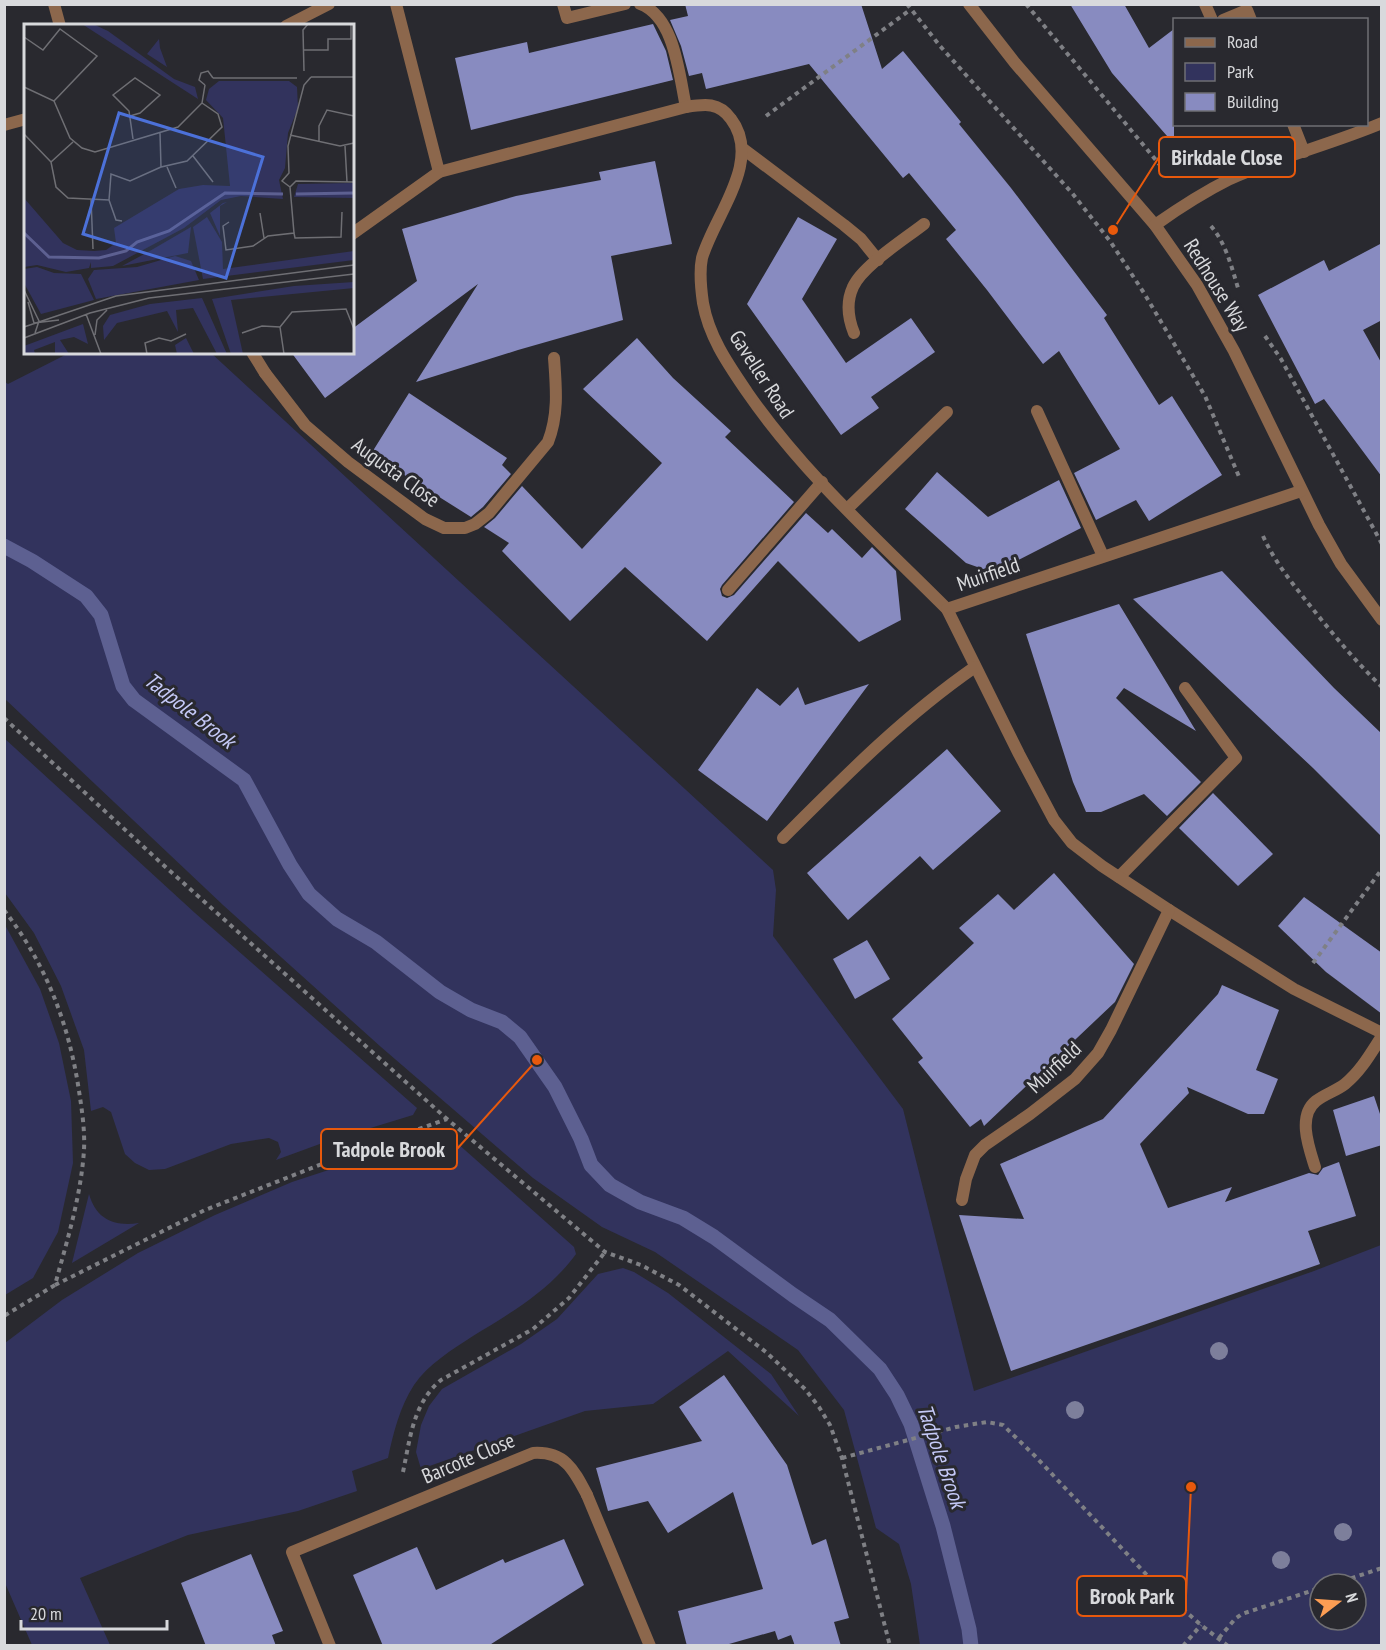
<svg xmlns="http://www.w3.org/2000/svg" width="1386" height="1650" font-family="'PT Sans Narrow',sans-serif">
  <rect width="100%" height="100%" fill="#29292f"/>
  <!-- green -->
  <g fill="#32335d" fill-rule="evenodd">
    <path d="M69,353h142l562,517 3,20 -3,46 130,173 71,282 340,-120 67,-26v400h-461l-9,-61 -12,-40 -23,-16 -32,-118 -46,-60 -143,-98 -53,-25 -69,-49 -152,-131 -158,-142 -218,-206v-317l3,2zM1320,1584h36v36h-36z"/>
    <path d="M4,738l191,175 222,195 -4,7 -85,26 -52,19 5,-8 -3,-10 -9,-4 -38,6 -66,25 -16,1 -14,-7 -10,-9 -14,-42 -8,-5 -12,4 -7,-61 -23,-64 -27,-53 -29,-40z"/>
    <path d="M5,925l35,64 19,54 12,58 2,62 -15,69 -25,46 -28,17z"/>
    <path d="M444,1136l13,7 117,104 2,7c-26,36 -65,59 -103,82 -21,14 -45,28 -59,49 -14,21 -21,49 -26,73l-36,13 5,20 -59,20 -110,24 -108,43 30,67h-78l-27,-62v-240l57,-43 76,-47 77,-38 77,-33 131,-43z"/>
    <path d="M89,1194c7,25 25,33 50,29l-67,40z"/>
    <path d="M623,1268l11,4 34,21 103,81 28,42 -71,-65 -75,53 -68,7 -164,58 -5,-17 5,-27 8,-19 13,-17 79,-45 36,-25 41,-45z"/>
  </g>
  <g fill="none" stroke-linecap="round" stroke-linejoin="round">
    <!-- stream -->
    <path stroke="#5d6091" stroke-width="15" d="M4,546l28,15 54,35 15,19 22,71 11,14 110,80 46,85 19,29 28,25 39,23 64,50 31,18 31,12 18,15 35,50 26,52 10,26 19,20 30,17 43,16 31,19 79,58 37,25 50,49 17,26 14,29 32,102 26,103 2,17"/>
  </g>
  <!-- building -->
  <g fill="#888bc0">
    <path d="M685,4h176l21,65 21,-18 58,71 -2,2 52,64 96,127 -3,3 55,87 13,-9 50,79 -73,46 -13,-21 -40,20 -22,-47 46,-24 -61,-98 -16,13 -56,-74 -41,-51 10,-9 -47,-57 -6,5 -94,-114 -103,25 -4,-16 -13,3 -8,-30 -11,-26 18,-4z"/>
    <path d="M1070,4h54l25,44 25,-19v115l-62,-71z"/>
    <path d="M653,24l13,27 7,29 -202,50 -16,-72 72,-16 2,11z"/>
    <path d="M655,161l17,83 -61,12 12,64 -105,30 -102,32 62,-98 -153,114 -34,-46h61v-23l65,-48 -15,-52 114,-33 85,-16 -2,-8z"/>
    <path d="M798,217l39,22 -35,60 44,64 65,-45 24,34 -64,45 8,11 -38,27 -94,-131z"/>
    <path d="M1382,243v77l-19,10 19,34v113l-58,-78 -9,5 -57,-109 66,-35 5,11z"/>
    <path d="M637,338l36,40 58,53 -6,6 69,65 -72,83 -2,4 2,7 5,2 7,-3 72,-82 22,20 4,-4 30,29 10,-11 24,24 5,49 -42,22 -81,-81 -71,80 -82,-74 -55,54 -68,-70 7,-8 -25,-16 11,-9 27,-32 60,63 80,-86 -79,-74z"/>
    <path d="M409,393l98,65 -5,7 9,9 -28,33 -12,10 -100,-63z"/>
    <path d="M937,472l51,45 71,-37 22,48 -76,39 -22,2 -17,-6 -61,-54z"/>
    <path d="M1222,571l112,117 48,46v103l-69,-69 -180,-169z"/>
    <path d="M1119,604l77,127 -72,-43 -8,10 85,84 -34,34 -23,-22 -43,18h-15l-13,-30 -47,-148z"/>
    <path d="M869,684l-102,137 -69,-51 59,-82 23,18 18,-19 7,18z"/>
    <path d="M947,749l54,62 -68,59 -13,-14 -72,64 -41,-47z"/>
    <path d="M1213,793l60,61 -35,32 -59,-58z"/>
    <path d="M1054,873l80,91 -19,38 -131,124 -3,-7 -11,8 -52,-65 5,-4 -31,-39 82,-76 -15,-15 39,-34 16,16z"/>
    <path d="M1304,897l78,56v61l-56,-42 -48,-46z"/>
    <path d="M867,940l23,39 -35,20 -22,-40z"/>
    <path d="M1222,985l57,25 -23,60 22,9 -14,35h-16l-61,-27 2,6 -49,51 28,64 64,-21 -7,15 84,-29 9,2 5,-7 16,-6 17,54 -48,15 12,33 -309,107 -52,-156 65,4 -24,-55 103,-45 115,-125z"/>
    <path d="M1374,1096l8,24v25l-36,11 -13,-46z"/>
    <path d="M724,1375l63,90 25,80 14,-6 23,79 -15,4 7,24h-46l-4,-11 -13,5 -3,-9 -53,15h-35l-9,-35 85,-22 -30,-97 -65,41 -20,-32 -40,10 -12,-43 106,-27 -23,-34z"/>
    <path d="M564,1539l20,46 -96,61h-105l-30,-71 64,-28 19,43 67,-31 2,4z"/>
    <path d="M251,1554l32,77 -11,4 4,11h-70l-25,-63z"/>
  </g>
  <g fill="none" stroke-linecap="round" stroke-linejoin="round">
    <!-- path -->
    <g stroke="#7f8085" stroke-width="4" stroke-dasharray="4.5 4.5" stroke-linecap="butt">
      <path d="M907,4l33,42 132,147 38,48 34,52 61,103 35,83"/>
      <path d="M1026,4l144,173"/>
      <path d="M766,116l144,-106"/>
      <path d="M1211,226c15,18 20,39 27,62"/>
      <path d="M1265,336l16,23 101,185"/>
      <path d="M1263,536c13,29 34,53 53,77 21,26 42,51 66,74"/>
      <path d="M4,718l156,144 287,257"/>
      <path d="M4,910c42,54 65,114 75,181 3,19 6,40 5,59 -3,46 -17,91 -29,135l-51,31"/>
      <path d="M1313,963l69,-94"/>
      <path d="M55,1285l150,-75 122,-48 120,-43 158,133 36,13 38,20 87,67 39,37 14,18 11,18 12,33 48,188"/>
      <path d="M842,1458l114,-31 31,-5 16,3 32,31 124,132 42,37 27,21"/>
      <path d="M403,1472c7,-33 10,-69 38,-92l92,-51 36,-31 36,-46"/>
      <path d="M1334,1584l48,-16"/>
      <path d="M1219,1638l16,-19 7,-5 78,-26"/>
      <path d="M1183,1646l18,-21"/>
    </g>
    <!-- lane -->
    <g stroke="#8c674c" stroke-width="12">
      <path d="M54,4l6,22"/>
      <path d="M563,4l4,14 58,-14"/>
      <path d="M640,4c35,13 39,71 46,103"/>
      <path d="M1205,4l7,16"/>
      <path d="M1223,20l24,-10 4,10"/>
      <path d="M1293,124l11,28"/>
      <path d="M742,148l102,77 17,14 17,21"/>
      <path d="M854,333c-6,-15 -8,-31 -1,-46 9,-21 52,-48 71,-63"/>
      <path d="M265,373l40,52 43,37 77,57 19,9h21l10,-4 14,-11 59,-71c11,-28 8,-56 6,-84"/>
      <path d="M1037,411l66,145"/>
      <path d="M847,509l100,-97"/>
      <path d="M728,590l94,-108"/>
      <path d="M1119,877l117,-119 -51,-70"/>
      <path d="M1315,1167c-6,-19 -18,-51 1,-66 9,-7 20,-10 29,-17 16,-13 26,-31 37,-48"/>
      <path d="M587,1495l63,151"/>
    </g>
    <!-- street -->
    <g stroke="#8c674c" stroke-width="12">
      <path d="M396,4l43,168 247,-65c19,-3 33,-5 45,12 32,42 -17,97 -29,139 -3,14 -1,31 1,45 6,34 25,61 44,89 56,81 131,148 200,217"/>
      <path d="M969,4l46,59 140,162 42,60 37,66 85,174 22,39 41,56"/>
      <path d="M286,26l43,-22"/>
      <path d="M4,125l22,-6"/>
      <path d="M1155,225c24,-17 49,-33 75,-46 49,-22 102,-35 152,-56"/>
      <path d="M352,234l87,-62"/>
      <path d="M252,352l13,21"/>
      <path d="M1301,491l-354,118 72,145 35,66 18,23 30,23 67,44 125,79 88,44"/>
      <path d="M783,838c61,-61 120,-121 192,-171"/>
      <path d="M962,1200l4,-21 9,-24 10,-10 45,-31 45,-35 23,-26 13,-23 58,-120"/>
      <path d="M330,1646l-38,-94 241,-99c32,-2 41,17 54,42"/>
    </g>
  </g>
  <!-- trees -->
  <g fill="#7d7f9b">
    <circle cx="1219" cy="1351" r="9"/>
    <circle cx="1075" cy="1410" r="9"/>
    <circle cx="1343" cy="1532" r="9"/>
    <circle cx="1281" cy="1560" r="9"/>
  </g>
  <g text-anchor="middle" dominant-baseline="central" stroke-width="6" stroke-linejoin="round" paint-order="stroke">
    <!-- street labels -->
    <g font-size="21" fill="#d8d9dc" stroke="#29292f">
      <text transform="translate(1217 285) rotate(58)">Redhouse Way</text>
      <text transform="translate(762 374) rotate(57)">Gaveller Road</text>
      <text transform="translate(396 472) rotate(36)">Augusta Close</text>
      <text transform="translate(988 574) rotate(-19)">Muirfield</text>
      <text transform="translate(1054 1067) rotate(-43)">Muirfield</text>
      <text transform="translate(468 1458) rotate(-23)">Barcote Close</text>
    </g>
    <!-- water labels -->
    <g font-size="22" font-style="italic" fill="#c5c9f7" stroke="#29292f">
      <text transform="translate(190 710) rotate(38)">Tadpole Brook</text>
      <text transform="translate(942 1456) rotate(71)">Tadpole Brook</text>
    </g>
  </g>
  <!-- overview -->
  <g transform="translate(24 24)">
    <rect width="330" height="330" fill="#29292f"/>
    <path d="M58,0h11l15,7 66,48 21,8 3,12zM135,15l1,9 7,19 -20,-13zM195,57h70l8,6 1,21 -10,25 -3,35 -6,12 4,19 -42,-3 -20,4 -37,28 -71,38 -22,2v-6l-2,6 -23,4 -29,-7 -13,2v-69l39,45 14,7 17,1 12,-1 10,-7 -2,-15 65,-39 24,-4 27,1 -7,-68 -17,-18 3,-11zM330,159v15l-60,-1 4,-13zM203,178l-7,4v30l-10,-23 13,-10zM183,193l15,25 1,27 131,-18v9l-151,19 -10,-52zM167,203l-3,26 -66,13 26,-14zM151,232l16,5 8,19 -103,19 -8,-20 6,-9 43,-3zM13,243l17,6 27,1 13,26 -53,14 -17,-31v-14zM330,258v6l-123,12 12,54h-12l-19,-55 82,-13zM178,274l25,56h-10l-24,-46 -17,2 2,22 -11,-21 -50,12 -13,17 -1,-14 7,-11 40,-11zM59,300l5,20 -14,-7 -14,3 9,14h-14v-12l-21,8 1,4h-11v-8zM162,314l8,16h-17l-2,-9z" fill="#32335d"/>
    <path fill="none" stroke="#5d6091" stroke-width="3" d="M272,170l58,-1M0,209l25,24 50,1 27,-7 11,-9 32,-11 56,-38 58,1"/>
    <path fill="none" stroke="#6f6f74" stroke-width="1.5" d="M0,13l19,13 17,-21 37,27 -43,45M280,26h24v-11h23v-15M280,47l-1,-41 5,-6M287,53h43M189,54h55M218,54h55M181,61l-6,-5 2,-7 7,-2 5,7M0,63l30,14 16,37 12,10 13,4 83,-25 24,-24 3,-18M106,92l10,-3 20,-18 -25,-17 -22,17 16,16 4,28M136,109l1,34 26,-6 35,-34 -4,-13 -16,-11M0,110l27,28M266,111l50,11 14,-3M295,117v-15l8,-16 27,6M49,118l-22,20 5,25 12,11 41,2 2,-26 19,7 31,-14M321,122l2,36M169,132l20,26M143,143l9,21M266,163l-8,-6 7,-8 -1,-27 16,-61 7,-8M266,163l6,-6 58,1M67,175l2,50M85,176l7,20 6,1M236,189l4,25M205,198l-6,4 3,24 27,-4 15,-10 26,-3 -4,-46M270,209l1,5 46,-1 1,-25M0,266l15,31 -4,12M4,278l6,21M62,290l15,40M10,299l25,-3M0,303l92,-31 238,-31M218,309l20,-7 18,1M71,311l2,-15 10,-10M0,314l66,-25 59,-15 205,-24M123,330l-2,-11 14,-5 12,3 15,-7M260,330l-4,-27 12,-15 54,-3 8,20"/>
    <path fill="#4c71d9" fill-opacity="0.15" stroke="#4c71d9" stroke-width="3" d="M95,89l144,44 -37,121 -143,-44z"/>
    <rect width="330" height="330" fill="none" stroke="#d8d9dc" stroke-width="3"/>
  </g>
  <!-- callouts -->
  <path fill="none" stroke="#e8590c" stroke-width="2" d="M1113 230L1159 157M537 1060L457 1149M1191 1487L1186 1596"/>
  <g fill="#e8590c" stroke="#29292f" stroke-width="2">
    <circle cx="1113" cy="230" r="6"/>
    <circle cx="537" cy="1060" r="6"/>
    <circle cx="1191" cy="1487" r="6"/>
  </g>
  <g fill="#29292f" stroke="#e8590c" stroke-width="2">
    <rect x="1159" y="137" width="136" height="40" rx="6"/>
    <rect x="321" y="1129" width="136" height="40" rx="6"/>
    <rect x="1077" y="1576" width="109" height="40" rx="6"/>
  </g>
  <g font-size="22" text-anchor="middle" font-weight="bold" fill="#d8d9dc">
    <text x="1227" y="165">Birkdale Close</text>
    <text x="389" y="1157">Tadpole Brook</text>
    <text x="1132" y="1604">Brook Park</text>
  </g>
  <!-- border -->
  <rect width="1386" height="1650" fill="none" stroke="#d8d9dc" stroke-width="12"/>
  <!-- legend -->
  <rect x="1173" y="18" width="195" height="108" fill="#29292f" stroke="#6f6f74" stroke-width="1.5"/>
  <rect x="1185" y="38" width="30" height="9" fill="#8c674c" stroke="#6f6f74" stroke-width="1.5"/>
  <text x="1227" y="48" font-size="18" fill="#d8d9dc">Road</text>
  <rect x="1185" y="63" width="30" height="18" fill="#32335d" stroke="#6f6f74" stroke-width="1.5"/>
  <text x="1227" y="78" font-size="18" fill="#d8d9dc">Park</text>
  <rect x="1185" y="93" width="30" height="18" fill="#888bc0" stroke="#6f6f74" stroke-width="1.5"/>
  <text x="1227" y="108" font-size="18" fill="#d8d9dc">Building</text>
  <!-- north arrow -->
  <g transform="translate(1338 1602) rotate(73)"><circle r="28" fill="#29292f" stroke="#6f6f74" stroke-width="1.5"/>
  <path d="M0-4.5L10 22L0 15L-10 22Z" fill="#fc9d53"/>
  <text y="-9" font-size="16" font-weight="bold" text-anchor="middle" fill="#d8d9dc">N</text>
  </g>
  <!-- scale -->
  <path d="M21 1620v9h146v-9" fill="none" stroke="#d8d9dc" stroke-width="3"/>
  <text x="30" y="1620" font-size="18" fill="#d8d9dc" stroke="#29292f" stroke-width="4.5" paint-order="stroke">20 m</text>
</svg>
